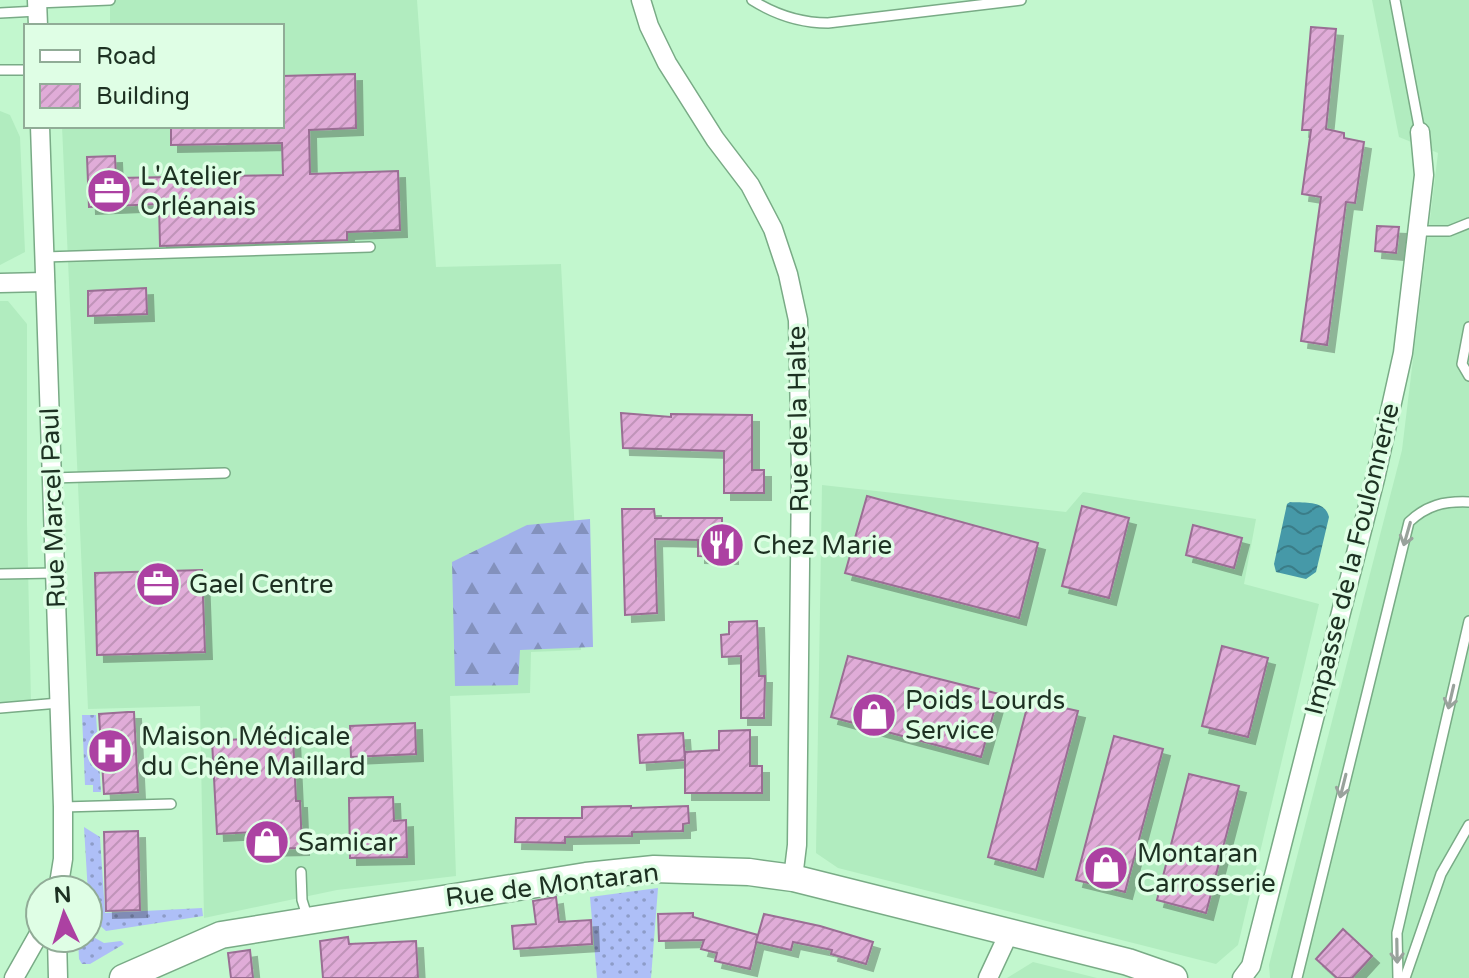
<svg xmlns="http://www.w3.org/2000/svg" width="1469" height="978" font-family="'Varela Round',sans-serif">
  <defs>
    <pattern id="grass-dots" width="8" height="8" patternUnits="userSpaceOnUse" patternTransform="scale(2)"><rect width="8" height="8" fill="#aebff7"/><path d="M2 2h.1M6 6h.1" fill="none" stroke="#8d9cc8" stroke-width="1.8" stroke-linecap="round"/></pattern>
    <pattern id="forest-firs" width="22" height="20" patternUnits="userSpaceOnUse" patternTransform="scale(2)"><rect width="22" height="20" fill="#a2b2ea"/><path d="M5 1l3.5 6h-7zM16 11l3.5 6h-7z" fill="#8391bd"/></pattern>
    <pattern id="water-waves" width="16" height="10" patternUnits="userSpaceOnUse" patternTransform="scale(2)"><rect width="16" height="10" fill="#4699a8"/><path d="M0 5q4-4 8 0t8 0" fill="none" stroke="#3a7d88"/></pattern>
    <pattern id="building-hatch" width="6" height="6" patternUnits="userSpaceOnUse" patternTransform="scale(2)"><rect width="6" height="6" fill="#e0acd8"/><path d="M-1 1l2-2M0 6l6-6M5 7l2-2" fill="none" stroke="#c094b9"/></pattern>
    <filter id="shadow"><feDropShadow dx="7" dy="7" stdDeviation="0" flood-color="#0004"/></filter>
  </defs>
  <rect width="100%" height="100%" fill="#c2f7ce"/>
  <!-- built -->
  <g fill="#b1ecbf">
    <path d="M110,0h307l19,267 125,-3 20,386 -50,2 -1,41 -80,3 6,180 -119,14 -133,28 -4,-212 -112,3 -26,-583h220v-100h-172z"/>
    <path d="M1372,0h97v978h-199l-1,-13 133,-515 36,-297 -39,-16z"/>
    <path d="M0,111l10,4 10,22 5,115 -25,13z"/>
    <path d="M0,301h8l19,23v200l4,178 -31,2z"/>
    <path d="M822,485l244,27 17,-20 173,27 -12,65 75,20 -81,341 -22,19 -378,-96 -22,-15z"/>
    <path d="M1033,962l64,16h-90z"/>
  </g>
  <!-- grass -->
  <g fill="url(#grass-dots)">
    <path d="M82,715h14l5,77h-8v-7h-8z"/>
    <path d="M84,827l16,10 5,76 97,-5 1,8 -97,15 -14,-13 -3,-8z"/>
    <path d="M658,888l-7,90h-54l-7,-81z"/>
    <path d="M88,934l16,9 17,-2 3,3 -34,20h-8l-3,-5 -1,-21h10z"/>
  </g>
  <!-- forest -->
  <path fill="url(#forest-firs)" d="M590,519l3,128 -73,3 -2,35 -63,1 -3,-124 75,-37z"/>
  <!-- water -->
  <path fill="url(#water-waves)" d="M1290,502c15,1 35,-2 39,15l-13,55 -10,7 -30,-7 -2,-8 13,-60z"/>
  <!-- building -->
  <g fill="url(#building-hatch)" stroke="#9a6e94" stroke-width="2" filter="url(#shadow)">
    <path d="M1311,27l25,2 -10,100 18,4v5l20,4 -9,61 -9,-1 -19,143 -26,-4 20,-144 -19,-3 9,-64h-9z"/>
    <path d="M355,74l1,54 -47,2 1,44 88,-3 2,59 -53,2v8l-187,6 -1,-42 -70,3 -2,-50 28,-1 1,22 167,-3 -1,-32 -111,2v-19h111v-50z"/>
    <path d="M1377,226l22,1 -3,26 -21,-2z"/>
    <path d="M146,288l1,26 -59,2v-25z"/>
    <path d="M621,413l50,4v-3l81,1v55h12v23h-40v-42l-101,-3z"/>
    <path d="M867,496l171,47 -19,75 -174,-45z"/>
    <path d="M1082,506l47,12 -20,80 -47,-12z"/>
    <path d="M622,509h32l1,9h67v11h9v28l-33,-1v-16l-43,-1 2,74 -32,2z"/>
    <path d="M1193,525l49,13 -8,30 -48,-13z"/>
    <path d="M202,570l3,82 -108,3 -2,-82z"/>
    <path d="M757,621l2,55h6l-1,42h-23v-62l-19,1 -1,-22 8,-1v-12z"/>
    <path d="M1222,646l46,12 -20,79 -46,-11z"/>
    <path d="M848,656l151,38 -18,63 -150,-40z"/>
    <path d="M1029,700l49,11 -42,159 -48,-13z"/>
    <path d="M128,712h6l4,80 -34,2 -5,-80z"/>
    <path d="M415,723l1,31 -65,3 -1,-31z"/>
    <path d="M750,730v36h12v27h-77v-41l34,-2v-19z"/>
    <path d="M683,733l2,27 -45,3 -2,-28z"/>
    <path d="M293,736l3,65h4l2,47 -46,1 -1,-17 -38,2 -5,-93z"/>
    <path d="M1114,736l49,13 -38,143 -49,-12z"/>
    <path d="M1189,774l50,12 -33,127 -49,-13z"/>
    <path d="M393,797l1,24 12,-1 1,37 -57,1 -1,-60z"/>
    <path d="M631,806v2l57,-2 1,17 -6,1v7l-51,1v4l-67,1v6l-50,-1 1,-24h66v-11z"/>
    <path d="M138,831l2,79 -34,1 -2,-79z"/>
    <path d="M556,897l3,25 32,-2 1,24 -78,5 -2,-23 24,-2 -3,-23z"/>
    <path d="M693,913v4l65,18 -8,34 -35,-8 2,-8 -16,-4 3,-9 -45,1 -1,-27z"/>
    <path d="M764,914l56,12 53,16 -7,22 -35,-10 1,-4 -39,-8 -2,8 -35,-8z"/>
    <path d="M1343,929l29,27 -20,22h-15l-21,-19z"/>
    <path d="M348,937l1,7 67,-3 2,37h-95l-3,-37z"/>
    <path d="M250,950l3,28h-22l-3,-25z"/>
  </g>
  <g fill="none" stroke-linecap="round" stroke-linejoin="round">
    <!-- lane casing -->
    <g stroke="#79ab86" stroke-width="12">
      <g id="lane">
        <path d="M752,0c24,15 48,23 76,23l193,-23"/>
        <path d="M1395,0l25,132"/>
        <path d="M37,3l73,-3"/>
        <path d="M0,13l38,-2"/>
        <path d="M0,70h26"/>
        <path d="M1419,231h30l20,-8"/>
        <path d="M44,257l326,-10"/>
        <path d="M1469,327l-7,37 7,12"/>
        <path d="M51,478l174,-5"/>
        <path d="M0,574l55,-1"/>
        <path d="M0,708l59,-5"/>
        <path d="M63,807l108,-3"/>
        <path d="M301,872l1,28 6,19"/>
        <path d="M1297,978l112,-456c18,-17 35,-21 60,-20"/>
        <path d="M1398,978l-1,-45 72,-312"/>
        <path d="M1405,978l36,-104 28,-49"/>
      </g>
    </g>
    <!-- street casing -->
    <g stroke="#79ab86" stroke-width="21">
      <g id="street">
        <path d="M37,0l1,26"/>
        <path d="M641,0l8,26 18,37 48,76 35,46 23,44 15,45 10,46 3,153 -4,372 -4,33"/>
        <path d="M40,126l23,681v52l-5,31"/>
        <path d="M0,283l45,-1"/>
        <path d="M57,938l1,40"/>
        <path d="M14,978l26,-46"/>
        <path d="M988,978l21,-45"/>
        <path d="M1242,978l9,-12 124,-487 28,-126 21,-178 -4,-43"/>
      </g>
    </g>
    <!-- secondary casing -->
    <g stroke="#79ab86" stroke-width="29">
      <path id="secondary" d="M123,978l98,-43 365,-59 68,-7 95,3 44,6 335,84 46,16"/>
    </g>
    <!-- lane -->
    <use href="#lane" stroke="#fff" stroke-width="9"/>
    <!-- street -->
    <use href="#street" stroke="#fff" stroke-width="18"/>
    <!-- secondary -->
    <use href="#secondary" stroke="#fff" stroke-width="26"/>
  </g>
  <!-- one-way arrows -->
  <defs><path id="oneway-shaft" d="M-6 0H5M1.5-3L5.5 0L1.5 3" fill="none" stroke-width="1.6" stroke-linecap="round" stroke-linejoin="round" transform="scale(2)"/></defs>
  <g stroke="#99a29c">
    <use href="#oneway-shaft" transform="translate(1407 534) rotate(106)"/>
    <use href="#oneway-shaft" transform="translate(1451 697) rotate(103)"/>
    <use href="#oneway-shaft" transform="translate(1343 786) rotate(104)"/>
    <use href="#oneway-shaft" transform="translate(1397 951) rotate(89)"/>
  </g>
  <!-- icons -->
  <defs>
    <g id="office-disc" transform="scale(2.3)"><circle r="9.5" fill="#ac41a2" stroke="#dffee5"/><path d="M-6-3h4V-5.5h4V-3h4V5H-6ZM-1-4.5V-3h2v-1.5ZM-6 0V1H6V0Z" fill="#fff"/></g>
    <g id="restaurant-disc" transform="scale(2.3)"><circle r="9.5" fill="#ac41a2" stroke="#dffee5"/><path d="M-5-6h1v4h1v-4h1v4h1v-4h1v5L-1.5 .5V6h-2V.5L-5-1ZM5-6V6H3V1.5H1.5Q1.5-4 5-6Z" fill="#fff"/></g>
    <g id="shop-disc" transform="scale(2.3)"><circle r="9.5" fill="#ac41a2" stroke="#dffee5"/><path d="M-5-2.5h2.3a2.7 3.5 0 0 1 5.4 0H5L5.5 6h-11ZM-1.5-2.5h3a1.5 2.3 0 0 0-3 0Z" fill="#fff"/></g>
    <g id="hospital-disc" transform="scale(2.3)"><circle r="9.5" fill="#ac41a2" stroke="#dffee5"/><path d="M-5-5h3v3.5h4V-5h3V5h-3V1.5h-4V5h-3Z" fill="#fff"/></g>
  </defs>
  <g fill-rule="evenodd">
    <use href="#office-disc" x="109" y="191"/>
    <use href="#restaurant-disc" x="722" y="545"/>
    <use href="#office-disc" x="158" y="584"/>
    <use href="#shop-disc" x="874" y="715"/>
    <use href="#hospital-disc" x="110" y="751"/>
    <use href="#shop-disc" x="267" y="842"/>
    <use href="#shop-disc" x="1106" y="868"/>
  </g>
  <g text-anchor="middle" dominant-baseline="central" stroke-width="7" stroke-linejoin="round" paint-order="stroke">
    <!-- poi labels -->
    <g font-size="26" fill="#1d3122" stroke="#dffee5" text-anchor="start">
      <text x="140" y="176">L'Atelier<tspan x="140" dy="30">Orléanais</tspan></text>
      <text x="753" y="545">Chez Marie</text>
      <text x="189" y="584">Gael Centre</text>
      <text x="905" y="700">Poids Lourds<tspan x="905" dy="30">Service</tspan></text>
      <text x="141" y="736">Maison Médicale<tspan x="141" dy="30">du Chêne Maillard</tspan></text>
      <text x="298" y="842">Samicar</text>
      <text x="1137" y="853">Montaran<tspan x="1137" dy="30">Carrosserie</tspan></text>
    </g>
    <!-- street labels -->
    <g font-size="26" fill="#1d3122" stroke="#dffee5">
      <text transform="translate(798 419) rotate(-91)">Rue de la Halte</text>
      <text transform="translate(53 508) rotate(-92)">Rue Marcel Paul</text>
      <text transform="translate(1352 559) rotate(-76)">Impasse de la Foulonnerie</text>
      <text transform="translate(552 885) rotate(-7)">Rue de Montaran</text>
    </g>
  </g>
  <!-- legend -->
  <rect x="24" y="24" width="260" height="104" fill="#dffee5" stroke="#91ac97" stroke-width="2"/>
  <rect x="40" y="50" width="40" height="12" fill="#ffffff" stroke="#91ac97" stroke-width="2"/>
  <text x="96" y="64" font-size="24" fill="#1d3122">Road</text>
  <rect x="40" y="84" width="40" height="24" fill="url(#building-hatch)" stroke="#91ac97" stroke-width="2"/>
  <text x="96" y="104" font-size="24" fill="#1d3122">Building</text>
  <!-- north arrow -->
  <g transform="translate(64 914) rotate(356)"><circle r="38" fill="#dffee5" stroke="#91ac97" stroke-width="2"/>
  <path d="M0-6L14 30L0 20L-14 30Z" fill="#ac41a2"/>
  <text y="-12" font-size="22" font-weight="bold" text-anchor="middle" fill="#1d3122">N</text>
  </g>
</svg>
